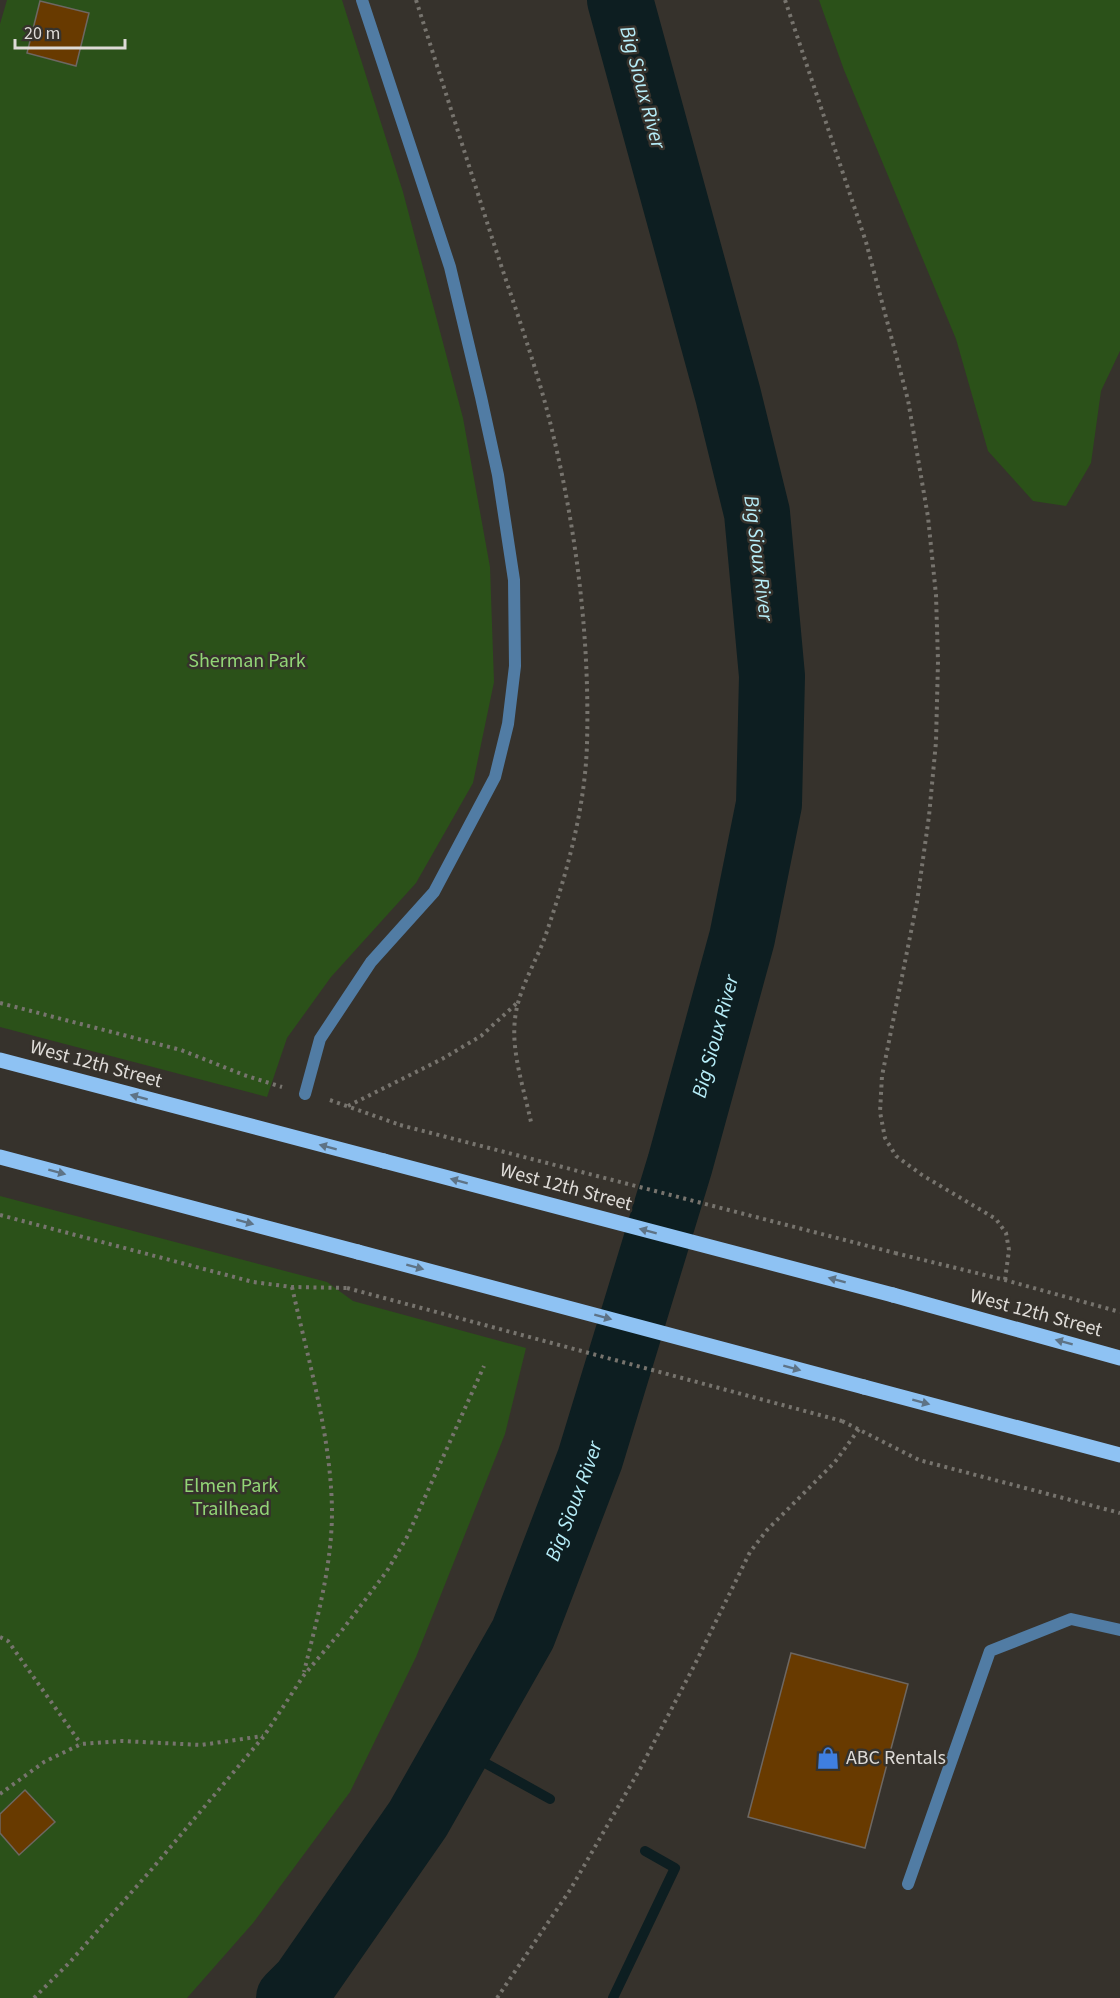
<svg xmlns="http://www.w3.org/2000/svg" width="1120" height="1998" font-family="'Source Sans 3',sans-serif">
  <rect width="100%" height="100%" fill="#36322c"/>
  <!-- green -->
  <g fill="#2b5119">
    <path d="M7,0h335l61,192 60,226 27,149 4,115 -21,101 -57,100 -85,94 -44,61 -20,59 -267,-70v-1003z"/>
    <path d="M819,0h301v351l-19,40 -10,72 -25,43 -33,-5 -45,-50 -32,-112 -112,-269z"/>
    <path d="M0,1196l327,86 26,19 173,47 -21,86 -89,223 -66,135 -97,131 -66,75h-187z"/>
  </g>
  <g fill="none" stroke-linecap="round" stroke-linejoin="round">
    <!-- stream -->
    <g stroke="#0d1e21" stroke-width="10">
      <path d="M458,1748l92,51"/>
      <path d="M613,1998l62,-130 -30,-17"/>
    </g>
    <!-- river -->
    <path stroke="#0d1e21" stroke-width="66" id="s1" d="M289,1998l15,-15 114,-164 105,-185 67,-175 90,-295 62,-226 27,-134 3,-128 -15,-163 -29,-118 -108,-395"/>
  </g>
  <!-- building -->
  <g fill="#683a00" stroke="#6d6762" stroke-width="1.5">
    <path d="M40,1l49,12 -13,53 -49,-13z"/>
    <path d="M791,1653l117,31 -43,164 -117,-31z"/>
    <path d="M25,1790l30,32 -36,33 -19,-22v-19z"/>
  </g>
  <g fill="none" stroke-linecap="round" stroke-linejoin="round">
    <!-- path -->
    <g stroke="#77746e" stroke-width="4" stroke-dasharray="3 4.5" stroke-linecap="butt">
      <path d="M416,0c26,81 52,163 78,244 18,55 38,110 53,166 28,109 43,222 40,334 -2,66 -21,132 -42,193 -10,27 -27,53 -30,82 -4,33 9,70 16,103"/>
      <path d="M785,0l81,242 42,158 20,117 8,78 2,66 -2,81 -7,74 -12,86 -35,174 -2,36 5,26 11,18 26,19 74,44 10,14 3,17 -4,30"/>
      <path d="M0,1003l181,47 63,25 38,12"/>
      <path d="M330,1100l70,25"/>
      <path d="M348,1106l94,-47 39,-23 36,-33"/>
      <path d="M0,1215l253,67 39,5 55,1"/>
      <path d="M895,1253l110,27 115,32"/>
      <path d="M292,1287c16,73 39,148 40,224 0,55 -15,108 -28,161"/>
      <path d="M842,1421l77,39 201,53"/>
      <path d="M0,1637l8,4 73,103"/>
      <path d="M0,1794l44,-32 37,-18 41,-3 79,4 62,-9"/>
      <path d="M34,1998l36,-36 82,-93 112,-133 40,-61 39,-46 44,-58 20,-34 77,-171"/>
      <path d="M497,1998l73,-108 70,-121 54,-103 56,-114 17,-22 68,-68 24,-33"/>
    </g>
    <!-- lane -->
    <g stroke="#517ca4" stroke-width="12">
      <path d="M305,1094l15,-55 51,-77 63,-70 61,-115 13,-53 7,-58 -1,-86 -16,-105 -17,-78 -31,-130 -88,-267"/>
      <path d="M908,1884l82,-233 81,-32 49,11"/>
    </g>
    <!-- primary -->
    <g stroke="#8ec2f3" stroke-width="15">
      <path d="M0,1060l384,101"/>
      <path d="M0,1157l358,95"/>
      <path d="M893,1295l227,63"/>
      <path d="M864,1387l256,68"/>
    </g>
    <!-- path-bridge -->
    <g stroke="#77746e" stroke-width="4" stroke-dasharray="3 4.5" stroke-linecap="butt">
      <path d="M400,1125l495,128"/>
      <path d="M347,1288l495,133"/>
    </g>
    <!-- primary-bridge -->
    <g stroke="#8ec2f3" stroke-width="15">
      <path d="M384,1161l509,134"/>
      <path d="M358,1252l506,135"/>
    </g>
  </g>
  <!-- one-way arrows -->
  <defs><path id="oneway-solid" d="M-6-.8H1V-3.2L6.5 0L1 3.2V.8H-6Z" transform="scale(1.5)"/></defs>
  <g fill="#5e7386">
    <use href="#oneway-solid" transform="translate(139 1097) rotate(-165)"/>
    <use href="#oneway-solid" transform="translate(328 1147) rotate(-165)"/>
    <use href="#oneway-solid" transform="translate(57 1172) rotate(15)"/>
    <use href="#oneway-solid" transform="translate(459 1181) rotate(-165)"/>
    <use href="#oneway-solid" transform="translate(245 1222) rotate(15)"/>
    <use href="#oneway-solid" transform="translate(648 1231) rotate(-165)"/>
    <use href="#oneway-solid" transform="translate(415 1267) rotate(15)"/>
    <use href="#oneway-solid" transform="translate(837 1280) rotate(-165)"/>
    <use href="#oneway-solid" transform="translate(603 1317) rotate(15)"/>
    <use href="#oneway-solid" transform="translate(1064 1342) rotate(-165)"/>
    <use href="#oneway-solid" transform="translate(792 1368) rotate(15)"/>
    <use href="#oneway-solid" transform="translate(921 1402) rotate(15)"/>
  </g>
  <!-- icons -->
  <defs>
    <g id="shop-bare" transform="scale(1.8)"><path d="M-5-2.5h2.3a2.7 3.5 0 0 1 5.4 0H5L5.5 6h-11ZM-1.5-2.5h3a1.5 2.3 0 0 0-3 0Z" fill="#3f7fe0" stroke="#36322c" stroke-width="2.5" paint-order="stroke"/></g>
  </defs>
  <g fill-rule="evenodd">
    <use href="#shop-bare" x="828" y="1758"/>
  </g>
  <g text-anchor="middle" dominant-baseline="central" stroke-width="5" stroke-linejoin="round" paint-order="stroke">
    <!-- park labels -->
    <g font-size="20" fill="#92d576" stroke="#36322c">
      <text x="247" y="661">Sherman Park</text>
      <text x="231" y="1486">Elmen Park<tspan x="231" dy="23">Trailhead</tspan></text>
    </g>
    <!-- street labels -->
    <g font-size="20" fill="#dedbd7" stroke="#36322c">
      <text transform="translate(96 1064) rotate(15)">West 12th Street</text>
      <text transform="translate(566 1187) rotate(15)">West 12th Street</text>
      <text transform="translate(1036 1313) rotate(15)">West 12th Street</text>
    </g>
    <!-- poi labels -->
    <g font-size="20" fill="#dedbd7" stroke="#36322c" text-anchor="start">
      <text x="846" y="1758">ABC Rentals</text>
    </g>
    <!-- water labels -->
    <g font-size="21" font-style="italic" fill="#b7eef9" stroke="#36322c">
      <text transform="translate(643 87) rotate(75)">Big Sioux River</text>
      <text transform="translate(759 558) rotate(83)">Big Sioux River</text>
      <text stroke="none"><textPath href="#s1" startOffset="1062">Big Sioux River</textPath></text>
      <text stroke="none"><textPath href="#s1" startOffset="576">Big Sioux River</textPath></text>
    </g>
  </g>
  <!-- scale -->
  <path d="M15 39v9h110v-9" fill="none" stroke="#dedbd7" stroke-width="3"/>
  <text x="24" y="39" font-size="18" fill="#dedbd7" stroke="#36322c" stroke-width="4.5" paint-order="stroke">20 m</text>
</svg>
